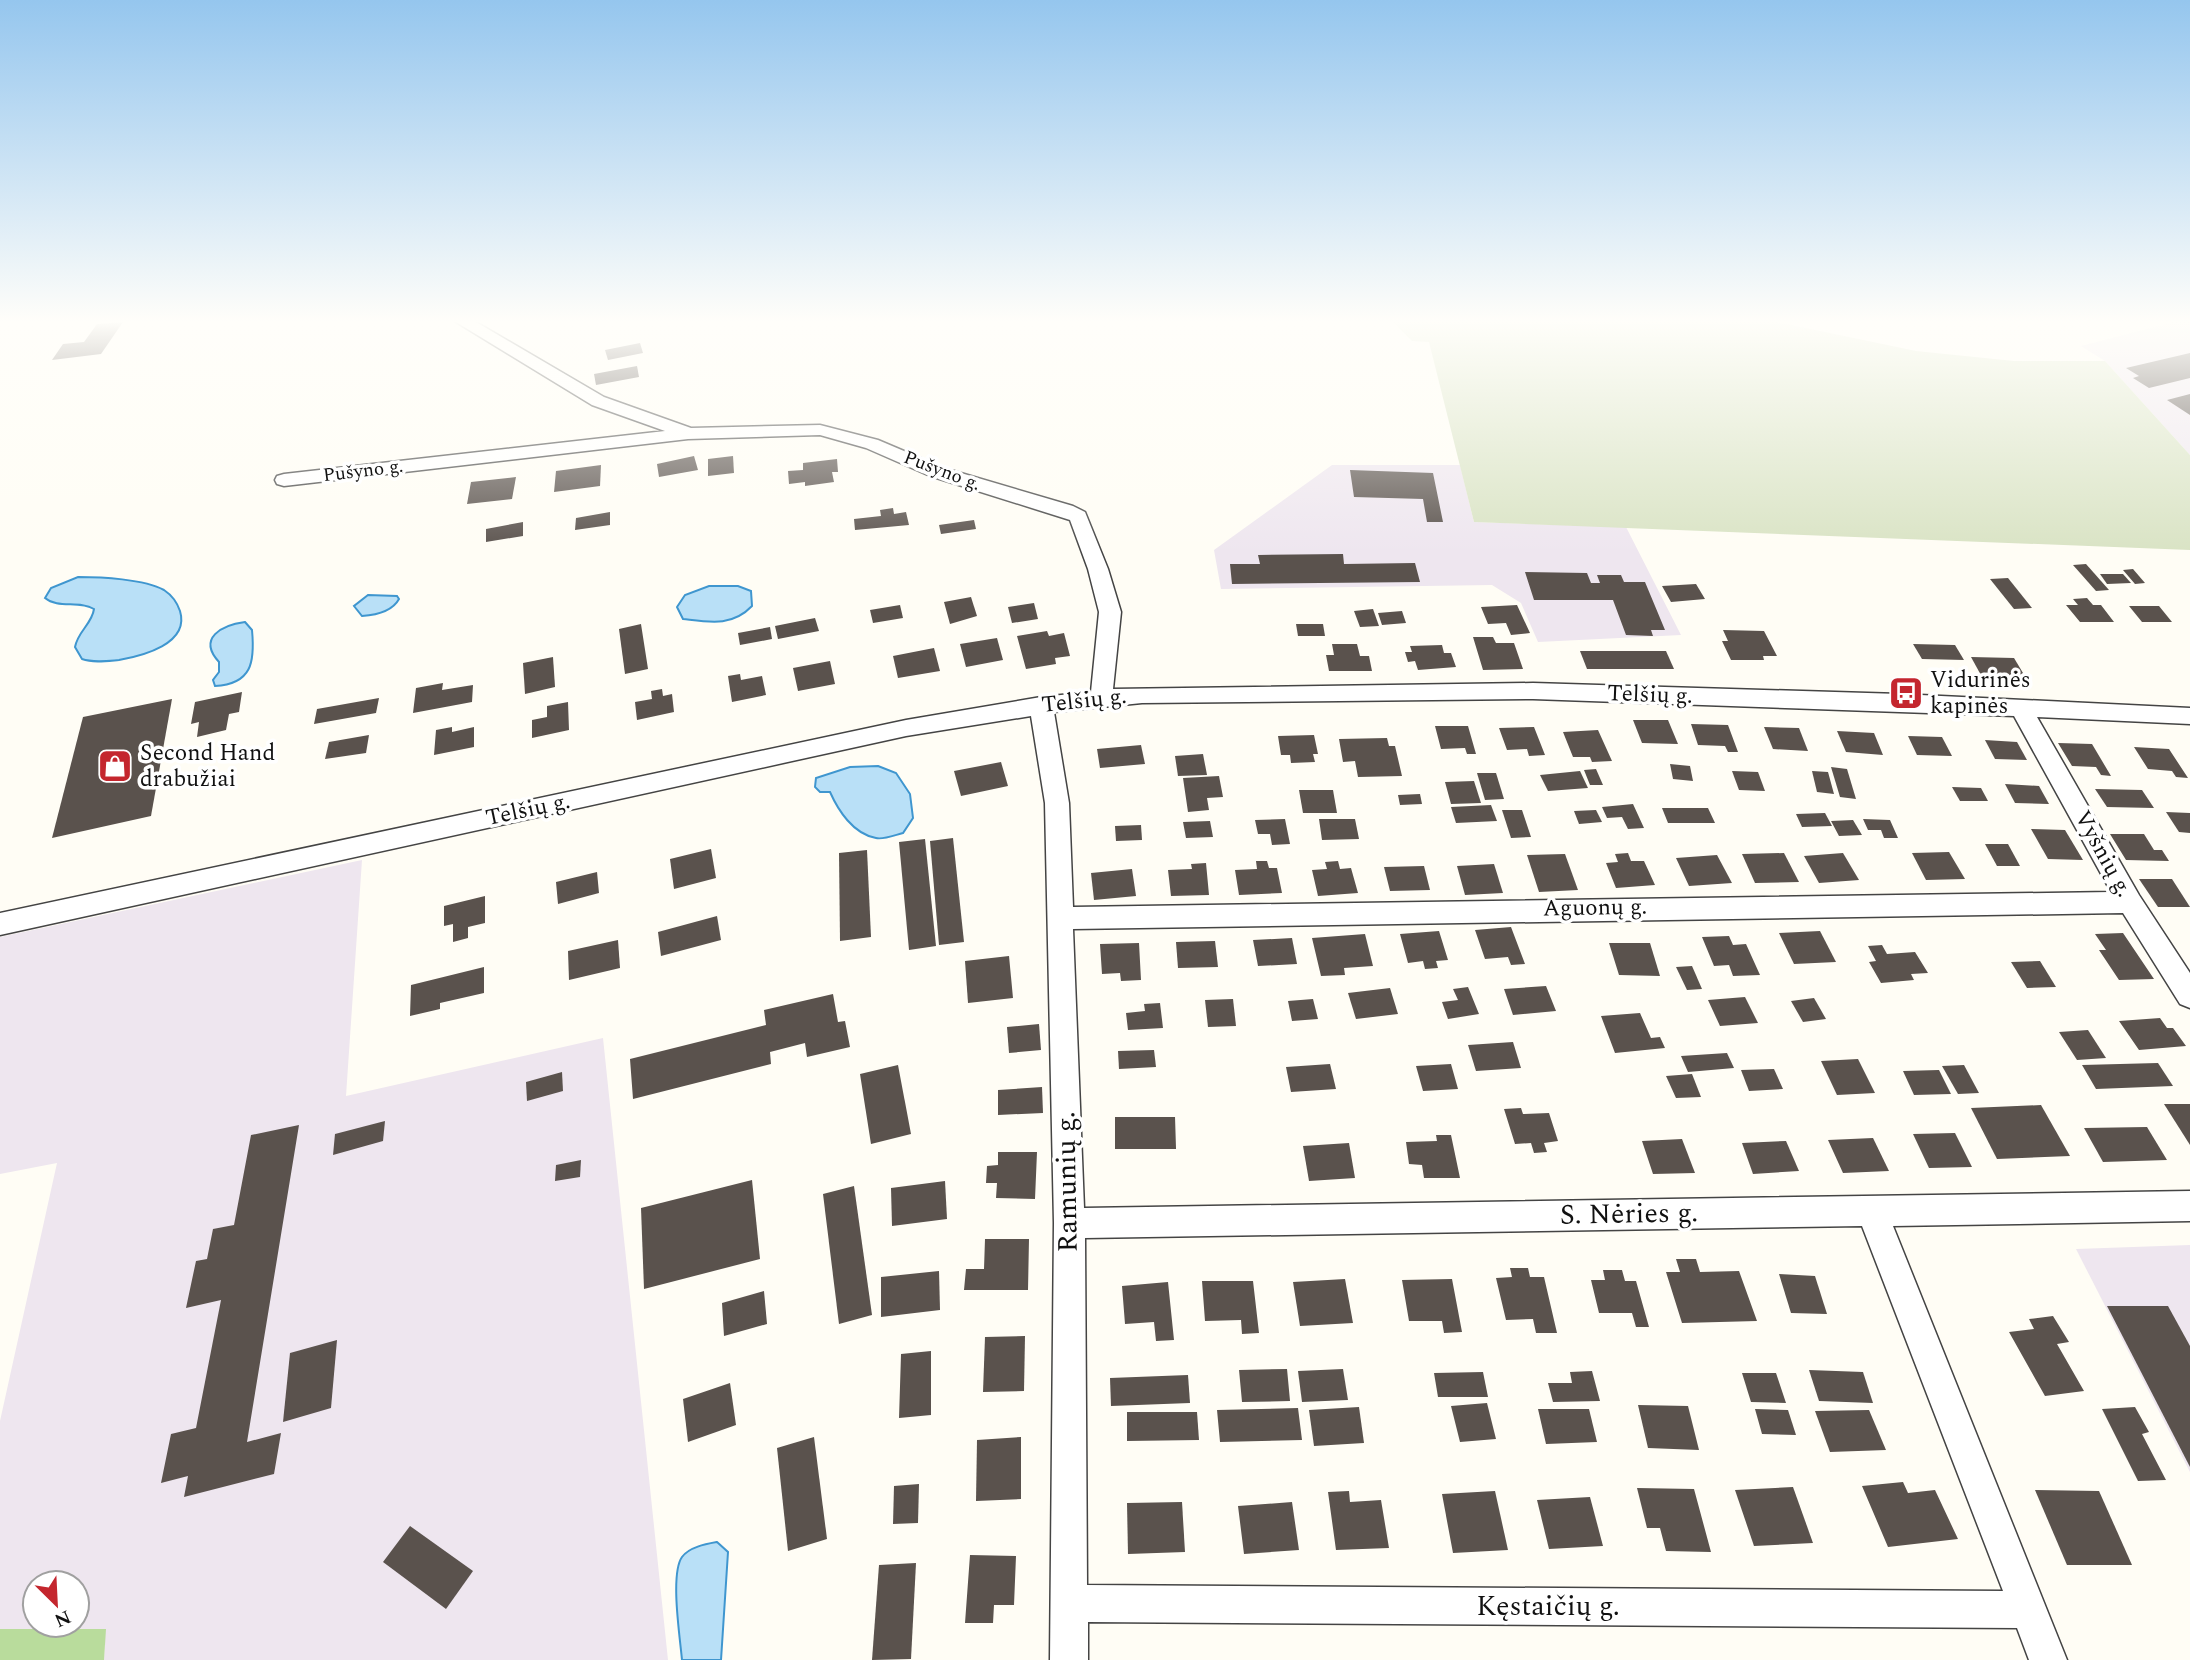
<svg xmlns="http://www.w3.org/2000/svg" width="2190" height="1660" font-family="Spectral,serif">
  <rect width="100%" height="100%" fill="#fffdf5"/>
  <!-- industrial -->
  <g fill="#eee6ef" fill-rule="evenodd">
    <path d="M2174,322h16v133l-85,-94 -24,-15z"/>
    <path d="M1332,465h128l14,57 152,5 55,108 -143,7 -17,-39 -29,-18 -271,4 -7,-39z"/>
    <path d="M362,860l-16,236 257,-58 65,622h-564l1,-31h-105v-208l57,-258 -57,11v-237zM35,1583h42v42h-42z"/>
    <path d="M2190,1245v227l-114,-223z"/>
  </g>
  <!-- forest -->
  <path fill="#b9dc9c" d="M0,1629h106l-2,31h-104z"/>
  <!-- cemetery -->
  <path fill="#d9e3c4" d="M1393,322h384l139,29 98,10h91l85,94v95l-716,-28 -45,-180 -17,-1z"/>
  <!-- water -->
  <g fill="#b9e0f7" stroke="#3f96cf" stroke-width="2">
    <path d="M78,577c23,0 66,2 86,13 9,6 13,12 16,21 10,33 -38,45 -61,49 -12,1 -26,3 -37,-1l-7,-12c3,-16 17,-23 19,-38 -15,-9 -36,0 -49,-11l6,-10z"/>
    <path d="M709,586h29l13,5 1,15c-20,21 -43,16 -69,13l-6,-12 8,-12z"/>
    <path d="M368,595l29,1 2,3c-7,13 -23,16 -37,17l-8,-10z"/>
    <path d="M245,622l7,8c3,32 0,54 -37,56l-2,-6 6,-8v-10c-22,-24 3,-37 26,-40z"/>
    <path d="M878,766l18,7 14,21 3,24 -10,15c-8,2 -20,7 -27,5 -23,-4 -38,-28 -46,-46h-10l-5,-5 1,-9 34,-11z"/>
    <path d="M717,1542l11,10 -7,108h-39c-2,-23 -12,-86 0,-103 7,-10 24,-13 35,-15z"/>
  </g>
  <!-- building -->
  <g fill="#5a524d">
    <path d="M123,322l-22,32 -49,6 11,-16 21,-2 13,-18z"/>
    <path d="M640,343l3,10 -35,7 -3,-10z"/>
    <path d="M2190,353v25l-41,10 -16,-10 6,-2 -13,-8z"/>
    <path d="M637,366l2,11 -43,8 -2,-11z"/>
    <path d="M2190,394v21l-23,-15z"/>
    <path d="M694,456l4,14 -39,7 -2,-13z"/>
    <path d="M733,456l1,17 -26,3v-17z"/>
    <path d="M837,459l1,13h-6l2,10 -29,4v-4l-16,2 -1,-13 15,-1v-7z"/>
    <path d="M601,465l-1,21 -46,6 2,-21z"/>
    <path d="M1350,470l83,3 10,49h-16l-4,-23 -69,-2z"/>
    <path d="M516,477l-4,22 -45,5 4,-22z"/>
    <path d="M893,508l1,6 12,-2 3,13 -54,5 -1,-11 27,-3 -1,-6z"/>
    <path d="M610,512v13l-35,5 1,-12z"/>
    <path d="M974,520l2,9 -35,5 -2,-9z"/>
    <path d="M523,522v14l-37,6v-13z"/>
    <path d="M1343,554l1,10 71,-1 5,19 -188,2 -2,-20h30l-2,-9z"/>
    <path d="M2086,564l23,26 -13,1 -23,-26z"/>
    <path d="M2133,569l12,14 -10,1 -12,-14z"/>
    <path d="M1525,572l62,1 4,10h9l-3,-8h24l3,7h21l20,48h-14l2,6 -27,-1 -13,-35h-79z"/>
    <path d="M2100,574h23l8,9 -24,1z"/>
    <path d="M2008,578l24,30 -18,1 -24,-30z"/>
    <path d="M1696,584l9,15 -34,3 -9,-16z"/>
    <path d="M971,597l6,19 -27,8 -6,-22z"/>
    <path d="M2087,598l6,7h8l13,17h-34l-14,-17h12l-5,-6z"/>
    <path d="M1034,603l4,16 -26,4 -4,-16z"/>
    <path d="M900,605l3,13 -30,5 -3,-13z"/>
    <path d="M1517,605l13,28 -19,2 -5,-12 -18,1 -7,-17z"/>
    <path d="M2129,606h30l13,16h-30z"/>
    <path d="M1373,609l6,17 -19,1 -6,-16z"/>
    <path d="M1402,611l4,12 -24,2 -4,-12z"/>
    <path d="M815,618l4,13 -41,8 -3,-13z"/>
    <path d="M641,624l7,45 -23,5 -6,-45z"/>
    <path d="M1296,624h27l2,12h-27z"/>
    <path d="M770,627l2,12 -32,6 -2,-12z"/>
    <path d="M1723,630l41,1 13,25h-14l1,4h-33l-9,-19h6z"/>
    <path d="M1047,631l2,5 15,-3 6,23 -15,2 1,6 -30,5 -9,-33z"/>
    <path d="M1473,637h20l3,6h18l9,26 -40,1z"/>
    <path d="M997,638l6,22 -37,7 -6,-23z"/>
    <path d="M1332,644h25l3,12h9l3,15h-43l-3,-16h8z"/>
    <path d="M1913,644l42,1 9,15 -42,-1z"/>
    <path d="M1442,645l2,8h7l5,14 -38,3 -3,-9 -7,1 -3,-10h7l-2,-6z"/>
    <path d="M934,648l6,23 -42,7 -5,-22z"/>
    <path d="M1580,651h86l8,18h-87z"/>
    <path d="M553,657l2,30 -30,7 -2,-31z"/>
    <path d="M1971,657l43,1 12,20 -44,-1z"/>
    <path d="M830,661l5,23 -37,7 -5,-23z"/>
    <path d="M740,674l1,6 21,-4 4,19 -34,7 -4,-26z"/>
    <path d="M443,683l-1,7 31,-5 -1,17 -59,11 3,-25z"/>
    <path d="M662,689l1,7 9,-2 2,18 -37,8 -2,-18 17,-3 -1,-8z"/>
    <path d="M242,692l-3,20 -10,2 -3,16 -29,7 2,-15 -8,2 4,-22z"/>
    <path d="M379,698l-3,15 -62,11 3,-15z"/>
    <path d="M172,699l-21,117 -99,22 31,-121z"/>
    <path d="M568,702l1,28 -37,8v-18l15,-3v-11z"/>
    <path d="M1633,720h35l10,24 -36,-1z"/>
    <path d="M1691,724l37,1 10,27h-10l-3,-6 -27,-1z"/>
    <path d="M1435,726h33l8,28h-9l-2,-6 -24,1z"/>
    <path d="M452,727v5l22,-5v20l-40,8 2,-25z"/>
    <path d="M1534,727l11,28 -16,1 -2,-7 -20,1 -8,-22z"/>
    <path d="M1764,727l35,1 9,23 -35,-2z"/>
    <path d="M1598,730l14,31 -20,1 -2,-5h-17l-10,-25z"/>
    <path d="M1837,731l37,2 9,22 -37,-3z"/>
    <path d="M369,735l-3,18 -41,6 4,-17z"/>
    <path d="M1314,735l4,19h-5l2,8 -24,1 -1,-8h-9l-3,-19z"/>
    <path d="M1908,736l34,1 10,19 -35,-1z"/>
    <path d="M1387,738l2,8h6l7,30 -44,1 -3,-16 -12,1 -4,-23z"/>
    <path d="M1985,740l32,2 10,18 -32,-1z"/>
    <path d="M2058,743l34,1 19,32 -10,-1 -5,-8 -24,-1z"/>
    <path d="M1141,745l4,19 -45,4 -3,-19z"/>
    <path d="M2134,747l35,2 19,29 -12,-1 -4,-6 -24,-2z"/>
    <path d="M1203,754l4,21 -29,1 -3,-20z"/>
    <path d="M1001,762l7,24 -47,10 -7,-25z"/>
    <path d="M1670,764l20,2 3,15 -20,-2z"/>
    <path d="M1831,767l16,2 9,30 -16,-2z"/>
    <path d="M1596,769l7,16h-13l-6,-15z"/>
    <path d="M1580,771l8,17 -40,3 -8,-16z"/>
    <path d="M1732,771l26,1 7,19 -26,-1z"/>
    <path d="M1812,771l16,1 6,22 -17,-2z"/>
    <path d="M1477,773h19l8,26 -19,1z"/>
    <path d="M1219,776l4,21 -16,1 2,12 -21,2 -5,-34z"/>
    <path d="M1474,781l7,22 -30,1 -6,-22z"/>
    <path d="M2005,784l34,2 10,18 -34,-1z"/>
    <path d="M1952,787l29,1 7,13h-28z"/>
    <path d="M2095,789l47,1 12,18 -47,-1z"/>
    <path d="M1299,790h34l4,23h-34z"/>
    <path d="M1420,794l2,10 -22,1 -2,-10z"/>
    <path d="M1633,804l11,24 -16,1 -6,-12 -15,1 -5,-11z"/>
    <path d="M1491,805l6,16 -41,2 -5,-16z"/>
    <path d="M1662,808h46l7,15h-47z"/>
    <path d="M1502,810h20l9,27 -20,1z"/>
    <path d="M1596,810l6,12 -23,2 -5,-13z"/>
    <path d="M2166,812l24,1v20l-11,-1z"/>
    <path d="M1825,813l7,13 -30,1 -6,-13z"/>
    <path d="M1285,819l5,25 -18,1 -2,-11h-12l-3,-14z"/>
    <path d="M1319,819h36l4,20 -37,1z"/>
    <path d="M1863,819l27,1 8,18h-14l-3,-8h-13z"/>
    <path d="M1853,820l9,15 -23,1 -8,-15z"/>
    <path d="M1210,821l3,16 -27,1 -3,-16z"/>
    <path d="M1141,825l1,15 -26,1 -1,-15z"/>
    <path d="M2031,829l34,1 18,30 -35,-1z"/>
    <path d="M2110,834h34l10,16h8l7,11 -43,-1z"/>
    <path d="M953,838l11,104 -25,3 -9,-104z"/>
    <path d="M925,839l11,107 -27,4 -10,-108z"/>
    <path d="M1985,844h23l12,22h-23z"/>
    <path d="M711,849l5,29 -42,11 -4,-30z"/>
    <path d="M867,850l4,87 -31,4 -1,-88z"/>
    <path d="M1949,852l16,27 -39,1 -14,-27z"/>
    <path d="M1628,853l3,8h13l11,24 -39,3 -10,-25 12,-1 -3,-8z"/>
    <path d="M1784,853l15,29 -44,1 -13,-29z"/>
    <path d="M1843,853l16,27 -40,3 -15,-27z"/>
    <path d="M1565,854l13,36 -39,2 -12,-37z"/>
    <path d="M1717,855l15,28 -43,3 -13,-28z"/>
    <path d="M1256,861h11l2,7h8l5,25 -43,2 -4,-25 22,-1z"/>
    <path d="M1338,861l2,8 11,-1 7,25 -40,3 -6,-26 15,-1 -2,-7z"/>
    <path d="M1206,863l3,32 -38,1 -3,-26 24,-1 -1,-5z"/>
    <path d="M1494,864l9,29 -38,2 -8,-29z"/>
    <path d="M1424,866l6,24 -40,1 -6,-24z"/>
    <path d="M1132,869l4,27 -42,4 -3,-27z"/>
    <path d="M597,872l2,21 -41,11 -2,-22z"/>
    <path d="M2139,879h33l18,28h-32z"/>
    <path d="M485,896v27l-17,4v11l-15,4v-18l-9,2v-20z"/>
    <path d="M717,916l4,24 -60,16 -3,-24z"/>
    <path d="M1511,927l14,37 -14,1 -3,-8 -23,2 -10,-29z"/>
    <path d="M1439,931l9,29 -12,1 2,7 -13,1 -2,-8 -15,2 -8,-29z"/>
    <path d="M1820,931l16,31 -42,2 -15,-31z"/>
    <path d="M2123,933l31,46 -35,1 -20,-30h7l-11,-16z"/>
    <path d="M1365,934l8,32 -29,2 1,7 -24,1 -9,-38z"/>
    <path d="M1729,936l4,9 13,-1 14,31 -27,1 -4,-11 -15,1 -12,-29z"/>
    <path d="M1292,938l5,26 -39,2 -5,-26z"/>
    <path d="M618,940l2,28 -51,12 -1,-29z"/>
    <path d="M1215,941l3,26 -40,1 -2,-26z"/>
    <path d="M1139,943l2,37 -20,1 -1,-8 -18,1 -2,-30z"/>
    <path d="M1609,943h41l10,33 -41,-1z"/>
    <path d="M1882,945l5,9 28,-2 13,21 -17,1 3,6 -33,3 -12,-21 7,-1 -8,-15z"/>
    <path d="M1009,956l4,42 -45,5 -3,-42z"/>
    <path d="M2040,961l16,26 -29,1 -16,-26z"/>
    <path d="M1692,966l10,23 -15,1 -11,-23z"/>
    <path d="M484,967v26l-44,10v6l-30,7 1,-31z"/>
    <path d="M1546,986l10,25 -43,4 -9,-26z"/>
    <path d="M1468,987l11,27 -31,5 -6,-17 16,-2 -5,-11z"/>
    <path d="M1390,988l8,26 -42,5 -8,-26z"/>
    <path d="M833,994l5,28 7,-1 5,26 -43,10 -2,-14 -35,9 1,12 -138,35 -3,-40 136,-34 -2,-15z"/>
    <path d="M1745,997l13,26 -38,3 -12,-26z"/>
    <path d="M1814,998l12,21 -23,3 -12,-21z"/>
    <path d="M1233,999l3,27 -28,1 -3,-27z"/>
    <path d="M1313,999l5,20 -26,2 -4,-20z"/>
    <path d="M1160,1003l3,25 -35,2 -2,-17 19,-2 -1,-7z"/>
    <path d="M1640,1013l11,25 9,-1 5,11 -50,5 -14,-37z"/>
    <path d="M2160,1018l7,10h6l13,18 -47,4 -20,-29z"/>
    <path d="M1039,1024l2,26 -32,3 -2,-26z"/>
    <path d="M2088,1030l18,28 -29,2 -18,-28z"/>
    <path d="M1513,1042l8,26 -45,3 -8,-26z"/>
    <path d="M1154,1050l2,17 -37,2 -1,-18z"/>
    <path d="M1727,1053l7,15 -46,4 -7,-16z"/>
    <path d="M1858,1059l17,34 -38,2 -16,-34z"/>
    <path d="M2158,1063l15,23 -77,3 -14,-24z"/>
    <path d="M1330,1064l6,25 -45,3 -5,-25z"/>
    <path d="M1451,1064l7,25 -35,2 -7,-25z"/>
    <path d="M898,1065l13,69 -40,10 -11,-70z"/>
    <path d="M1964,1065l15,28 -21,1 -16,-28z"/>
    <path d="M1774,1069l9,20 -34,2 -8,-21z"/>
    <path d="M1939,1070l12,24 -37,1 -11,-24z"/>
    <path d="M562,1072l1,19 -36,10 -1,-19z"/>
    <path d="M1692,1074l9,23 -25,1 -10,-22z"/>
    <path d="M1042,1087l1,26 -45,2v-25z"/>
    <path d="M2164,1104h26v41z"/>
    <path d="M2041,1105l29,51 -73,3 -26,-51z"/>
    <path d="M1521,1108l2,6 26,-1 9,28 -14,2 3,9 -13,1 -3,-10 -16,1 -11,-35z"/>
    <path d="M1115,1117h60l1,32h-61z"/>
    <path d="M385,1121l-2,20 -50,14 2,-21z"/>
    <path d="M299,1125l-52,317 34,-9 -7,41 -90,23 4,-21 -27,7 10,-49 25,-6 25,-128 -35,8 10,-47 11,-2 6,-30 21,-4 17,-90z"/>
    <path d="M2147,1127l20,33 -64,2 -19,-34z"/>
    <path d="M1955,1133l17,34 -43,1 -16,-34z"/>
    <path d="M1436,1135h15l9,43h-36l-2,-13 -13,-1 -3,-22 31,-1z"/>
    <path d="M1873,1138l16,33 -46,2 -15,-33z"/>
    <path d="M1682,1139l13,34 -42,1 -11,-33z"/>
    <path d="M1786,1141l13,30 -46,3 -11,-31z"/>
    <path d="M1349,1143l6,35 -46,3 -6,-35z"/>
    <path d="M998,1152h39l-2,47 -39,-1 1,-15h-11l1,-17 11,-1z"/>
    <path d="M581,1160l-1,17 -25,4 1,-16z"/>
    <path d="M752,1180l8,79 -116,30 -3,-81z"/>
    <path d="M945,1181l2,38 -55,7 -1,-38z"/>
    <path d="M854,1186l18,129 -33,9 -16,-130z"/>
    <path d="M985,1239h44l-1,51h-64l2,-21h18z"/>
    <path d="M1676,1259h20l4,13 39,-1 18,50 -75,2 -16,-51h14z"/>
    <path d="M1510,1268h18l2,9h14l13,56h-21l-3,-14 -27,1 -10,-42 16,-1z"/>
    <path d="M1603,1270h19l3,11h11l13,46h-13l-4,-14h-33l-8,-33h14z"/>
    <path d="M939,1271l1,39 -59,7v-40z"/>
    <path d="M1779,1274l36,2 12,38 -36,-1z"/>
    <path d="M1345,1279l8,44 -53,3 -7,-44z"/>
    <path d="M1452,1279l10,53 -18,1 -2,-12h-33l-7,-41z"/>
    <path d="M1202,1281h51l6,52 -17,1 -1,-14 -36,1z"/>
    <path d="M1168,1282l6,58 -18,1 -2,-19 -29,2 -3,-38z"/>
    <path d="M764,1291l3,33 -43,12 -2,-33z"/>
    <path d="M2107,1306h61l22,40v121z"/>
    <path d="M2053,1316l16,26 -12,2 27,47 -39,5 -36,-64 25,-3 -5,-10z"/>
    <path d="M1025,1336l-1,55 -41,1 2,-55z"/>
    <path d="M337,1340l-6,68 -48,14 7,-69z"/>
    <path d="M931,1351v64l-32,3 2,-64z"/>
    <path d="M1287,1369l3,32 -48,1 -3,-32z"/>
    <path d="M1343,1369l5,31 -46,2 -4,-31z"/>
    <path d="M1809,1370l54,2 10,31 -54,-2z"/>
    <path d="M1592,1371l8,30 -47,1 -5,-19h24l-2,-11z"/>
    <path d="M1483,1372l5,25h-50l-4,-24z"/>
    <path d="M1742,1373h34l10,30 -35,-1z"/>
    <path d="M1188,1375l2,28 -79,3 -1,-28z"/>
    <path d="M730,1383l6,42 -48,17 -5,-43z"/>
    <path d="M1487,1403l9,36 -36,3 -9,-36z"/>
    <path d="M1638,1405l50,1 11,44 -51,-2z"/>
    <path d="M1359,1407l5,36 -50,3 -5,-36z"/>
    <path d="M2135,1407l14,25 -7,2 24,46 -28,1 -36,-72z"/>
    <path d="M1298,1408l4,32 -82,2 -3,-32z"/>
    <path d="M1538,1409h51l8,33 -51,2z"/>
    <path d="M1755,1409l33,1 8,25 -34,-1z"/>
    <path d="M1869,1410l17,40 -56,2 -15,-41z"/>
    <path d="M1127,1412h70l2,28 -72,1z"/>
    <path d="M814,1437l13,102 -39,12 -11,-103z"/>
    <path d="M1021,1437v62l-45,2 1,-61z"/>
    <path d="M1903,1482l5,11 27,-3 23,49 -70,8 -26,-61z"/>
    <path d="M919,1484l-1,39 -25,1 1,-38z"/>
    <path d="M1793,1487l20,56 -59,3 -19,-56z"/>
    <path d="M1637,1488l57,1 17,63 -45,-1 -6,-23h-13z"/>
    <path d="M2035,1490l64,1 33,74h-65z"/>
    <path d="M1349,1491l1,11 31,-2 8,48 -53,2 -8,-58z"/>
    <path d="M1495,1491l13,59 -55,3 -11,-59z"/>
    <path d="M1590,1497l13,49 -54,3 -12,-49z"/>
    <path d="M1182,1502l3,50 -57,2 -1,-51z"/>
    <path d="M1292,1502l7,48 -55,4 -6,-48z"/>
    <path d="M410,1526l63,45 -27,38 -63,-47z"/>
    <path d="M970,1555l46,1 -2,49h-20l-1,18h-28z"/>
    <path d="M916,1563l-5,96 -39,1 7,-95z"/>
  </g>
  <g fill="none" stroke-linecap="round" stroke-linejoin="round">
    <!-- minor casing -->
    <g stroke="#444" stroke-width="3">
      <path id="minor" d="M456,322h20l128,75 87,31 129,-3 58,15 66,28 129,38 12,6 23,57 13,43 -8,77 420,-6 367,11 290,14v16l-153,-7 102,178 51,78v35l-10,-4 -57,-91 -1050,16 11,279 1106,-17v30l-297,5 174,434h-38l-12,-32 -929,-6v38h-38l4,-437 -9,-420 -14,-87 -125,20 -906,199v-22l906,-193 135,-23 50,-5 8,-80 -11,-43 -18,-49 -140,-44 -64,-28 -46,-13 -132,4 -404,47 -7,-2 -2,-4 2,-4 7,-2 381,-43 -73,-26zM1533,699l481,17 97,176 -1038,15 -4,-104 -15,-91 88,-9zM1862,1226l141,365 -916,-6 -2,-347z"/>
    </g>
    <!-- minor -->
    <use href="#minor" fill="#fff" fill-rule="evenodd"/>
  </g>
  <!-- sky -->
  <linearGradient id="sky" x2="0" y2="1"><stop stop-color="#95c6ee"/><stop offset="0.58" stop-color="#fffefa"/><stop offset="1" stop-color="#fffefa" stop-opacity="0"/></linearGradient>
  <rect width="2190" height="554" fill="url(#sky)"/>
  <!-- icons -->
  <defs>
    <g id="bus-square" transform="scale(1.75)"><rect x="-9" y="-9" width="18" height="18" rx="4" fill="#c4262e" stroke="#fff"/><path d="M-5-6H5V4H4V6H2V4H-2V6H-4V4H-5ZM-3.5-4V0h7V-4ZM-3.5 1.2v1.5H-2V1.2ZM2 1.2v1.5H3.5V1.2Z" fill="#fff"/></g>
    <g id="shop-square" transform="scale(1.75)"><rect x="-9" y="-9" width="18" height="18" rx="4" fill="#c4262e" stroke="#fff"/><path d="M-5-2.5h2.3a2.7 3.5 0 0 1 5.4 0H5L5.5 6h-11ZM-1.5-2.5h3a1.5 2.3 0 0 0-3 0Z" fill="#fff"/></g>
  </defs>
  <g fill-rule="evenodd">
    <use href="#bus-square" x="1906" y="693"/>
    <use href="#shop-square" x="115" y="766"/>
  </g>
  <g text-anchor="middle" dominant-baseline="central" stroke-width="7" stroke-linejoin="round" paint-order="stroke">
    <!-- far-street labels -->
    <g font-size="19" fill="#111" stroke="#fff">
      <text transform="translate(363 471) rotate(-7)">Pušyno g.</text>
      <text transform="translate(942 471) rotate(21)">Pušyno g.</text>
    </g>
    <!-- poi labels -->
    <g font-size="23" fill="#111" stroke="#fff" text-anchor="start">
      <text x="1930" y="680">Vidurinės<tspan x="1930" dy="26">kapinės</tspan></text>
      <text x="140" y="753">Second Hand<tspan x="140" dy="26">drabužiai</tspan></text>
    </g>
    <!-- street labels -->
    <g font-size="23" fill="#111" stroke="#fff">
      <text transform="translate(1650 695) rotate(2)">Telšių g.</text>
      <text transform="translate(1084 701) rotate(-6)">Telšių g.</text>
      <text transform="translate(528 810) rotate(-12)">Telšių g.</text>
      <text transform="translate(2103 854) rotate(61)">Vyšnių g.</text>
      <text transform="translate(1595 908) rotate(-1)">Aguonų g.</text>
    </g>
    <!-- near-street labels -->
    <g font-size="28" fill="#111" stroke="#fff">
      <text transform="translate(1067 1182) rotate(-91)">Ramunių g.</text>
      <text transform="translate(1629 1214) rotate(-1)">S. Nėries g.</text>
      <text x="1548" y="1606">Kęstaičių g.</text>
    </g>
  </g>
  <!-- north arrow -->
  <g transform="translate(56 1604) rotate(156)"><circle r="33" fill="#ffffff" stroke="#a0a0a0" stroke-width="2"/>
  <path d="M0-5L12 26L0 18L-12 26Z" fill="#c4262e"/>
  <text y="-10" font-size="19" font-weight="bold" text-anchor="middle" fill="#111111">N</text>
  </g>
</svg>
